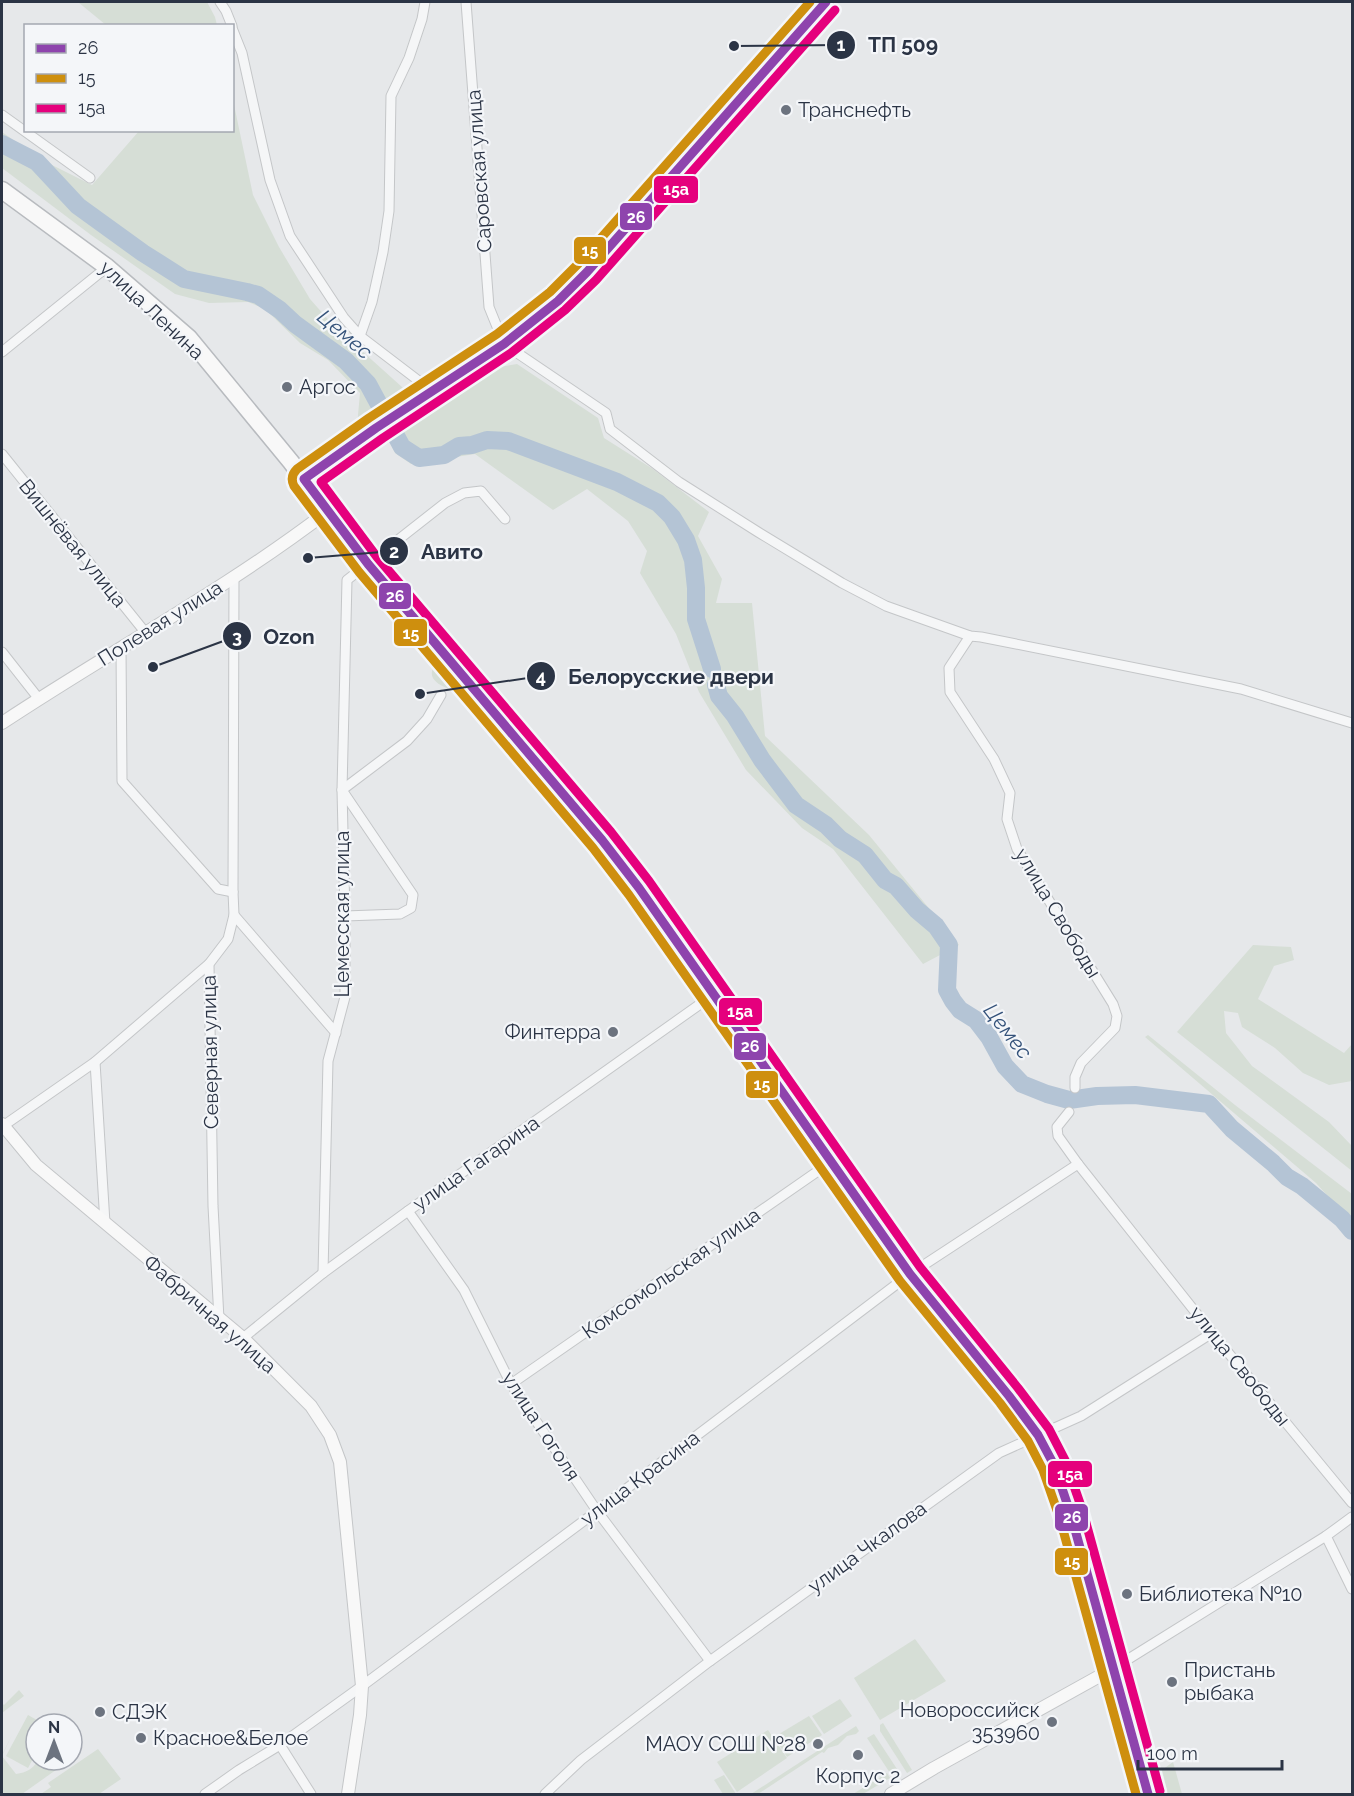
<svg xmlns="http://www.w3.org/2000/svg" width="1354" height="1796" font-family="Raleway,sans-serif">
  <rect width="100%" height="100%" fill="#e6e8ea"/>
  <!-- green -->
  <g fill="#d6ded6">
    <path d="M78,2h129l8,15 2,8h-111z"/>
    <path d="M233,100l20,95 26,52 31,52 23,26 79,71 -55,30 3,-33 -32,-33 -28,-17 -35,-34 -17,-7 -39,1 -34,-9 -84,-59 -89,-67v-36l40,28 50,25 47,-54 93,-1z"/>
    <path d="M517,364l81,54 6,20 49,31 56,43 -11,24 24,43 -6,24h36l13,133 104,99 90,110 -36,19 -90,-115 -31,-21 -56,-58 -47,-78 -23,-58 -36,-61 7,-22 -19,-30 -41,-32 -34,21 -78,-56 -64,10 -16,-11 -9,-19 114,-67z"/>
    <path d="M436,664l3,1 23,29c-12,-5 -41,-12 -26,-30z"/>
    <path d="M1253,945l38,2 3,13 -20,6 -16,33 86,54 8,-9v37l-23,4 -26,-12 -28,-25 -33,-21 -4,-14 -14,-2 2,22 26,33 77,56 23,24v25l-175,-139z"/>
    <path d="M1148,1035l87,70 117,89v29l-36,-40 -171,-146z"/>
    <path d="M915,1639l31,42 -66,39 -26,-42z"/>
    <path d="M19,1690l5,6 -22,17v-10l2,2z"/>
    <path d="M840,1699l12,17 -28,18 -12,-18z"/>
    <path d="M28,1715l16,9h-8v29l-8,15 -22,-12z"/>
    <path d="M809,1716l13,19 -35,22 -13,-20z"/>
    <path d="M883,1723l29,47 -5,3 -27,-42v-6z"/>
    <path d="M856,1726l3,5 -3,3 -9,2 -9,9 -10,3 -4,5 -2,-1 -64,42h-7z"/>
    <path d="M768,1730l19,28 -50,34 -20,-30z"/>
    <path d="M874,1734l23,35 -1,5 -4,2 -25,-38z"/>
    <path d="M12,1735l-10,21 14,18c11,-2 16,-4 22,-14h32l-48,34h-20v-39z"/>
    <path d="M98,1749l23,30 -22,15h-58l10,-7 -3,-4z"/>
    <path d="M1173,1762l9,32h-14l-6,-24z"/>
    <path d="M887,1773l3,5 -27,16h-10z"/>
    <path d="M724,1775l12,19h-13l-9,-14z"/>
  </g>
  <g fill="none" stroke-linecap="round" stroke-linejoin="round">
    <!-- river -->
    <g stroke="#b4c4d5" stroke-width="18">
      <path d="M2,144l35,18 41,44 65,47 41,26 63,13 11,3 22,15 15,14 51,37 22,23 34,63 17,11 25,-3 15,-9 13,-1 15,-5 21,1 109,41 41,21 14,14 14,23 7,20 3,28v31l16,50"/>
      <path d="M716,685l3,11 16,20 27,44 34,45 30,20 14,14 25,16 20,25 11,6 21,24 19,16 13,19 -2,45 6,11 7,9 16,10 13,17 16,29 17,18 25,10 22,6 28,-4 38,-1 74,9 23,25 41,34 14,14 15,9 40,33 10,12"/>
    </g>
    <!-- street casing -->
    <g stroke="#c4c6c8" stroke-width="11">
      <g id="street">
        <path d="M220,2l6,9 6,15"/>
        <path d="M466,2l23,305 15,37 102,69 4,16 69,53 79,50 84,51 44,23 84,30 11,1 260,52 111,34"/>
        <path d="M232,28l10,25 28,127 20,56 54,82 16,18 72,55"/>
        <path d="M2,115l88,63"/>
        <path d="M360,336l12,-34 11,-50 6,-41 2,-115 18,-38 13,-39 3,-17"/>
        <path d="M2,352l105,-85"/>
        <path d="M2,454l143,178"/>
        <path d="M970,636l-21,32 1,24 44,67 16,34 -3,26 10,30 96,155 4,12 -2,12 -34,35 -6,14v11"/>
        <path d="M121,648l1,133 96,108 15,3"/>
        <path d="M2,652l37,47"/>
        <path d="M234,915l102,118"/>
        <path d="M345,916l55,-2 11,-6 2,-13 -71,-105 65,-49 20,-22 14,-24"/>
        <path d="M95,1062l10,161"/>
        <path d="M1069,1112l-12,15 1,9 20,28 134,169 140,170"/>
        <path d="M3,1126l92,-64 114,-98"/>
        <path d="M408,1211l56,79 47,94 86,127 113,150"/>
        <path d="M323,1273l5,-212 17,-64v-81l-3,-126 5,-210 98,-77 19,-10 17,-2 24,28"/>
        <path d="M219,1319l-6,-113 -4,-242 19,-25 6,-24 -1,-23 1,-316"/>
        <path d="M243,1338l80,-65 85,-62 305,-216"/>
        <path d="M511,1384l320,-222"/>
        <path d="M1326,1536l26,53"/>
        <path d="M1114,1668l212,-132 26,-19"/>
        <path d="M280,1745l31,49"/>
        <path d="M205,1794l34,-24 41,-25 82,-59 235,-175 313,-237 168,-110"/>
        <path d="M545,1794l36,-34 129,-99 289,-208 82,-37 131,-83"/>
      </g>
    </g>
    <!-- secondary casing -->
    <g stroke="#c4c6c8" stroke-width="14">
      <g id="secondary">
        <path d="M2,723c107,-71 223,-133 326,-212"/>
        <path d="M2,1124l34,41 207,173 68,68 19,29 10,27 22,224 -2,29 -12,79"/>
        <path d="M891,1794l43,-26 180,-100"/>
      </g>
    </g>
    <!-- primary casing -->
    <g stroke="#c2c5c8" stroke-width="16">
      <path id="primary" d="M304,479l72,-51 128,-84 54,-43 29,-29 239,-270"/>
    </g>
    <!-- highway casing -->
    <g stroke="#b8bbbf" stroke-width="19">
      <path id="highway" d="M2,190l105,77 82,71 102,124 77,102 234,276 37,48 271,386 99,122 29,39 16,30 17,50 40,141 37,138"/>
    </g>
    <!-- street -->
    <use href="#street" stroke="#f5f6f7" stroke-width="9"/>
    <!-- secondary -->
    <use href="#secondary" stroke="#f8f8f8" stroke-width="12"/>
    <!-- primary -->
    <use href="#primary" stroke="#f8f8f8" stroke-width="14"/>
    <!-- highway -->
    <use href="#highway" stroke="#f8f8f8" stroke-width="16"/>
    <!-- bus-1 casing -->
    <g stroke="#f4f6f9" stroke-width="14">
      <path id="bus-1" d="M826,2l-239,270 -29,29 -54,43 -128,84 -72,51 64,85 234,276 37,48 271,386 99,122 29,39 16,30 17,50 77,279"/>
    </g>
    <!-- bus-2 casing -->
    <g stroke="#f4f6f9" stroke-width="14">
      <path id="bus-2" d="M810,2l-232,262 -28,28 -53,42 -128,84 -72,51c-5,5 -6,11 -3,17l65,86 234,276 36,47 271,386 100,122 28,38 15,29 17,49 76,275"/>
    </g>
    <!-- bus-3 casing -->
    <g stroke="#f4f6f9" stroke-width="14">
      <path id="bus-3" d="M835,10l-239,270 -31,30 -54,43 -128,85 -62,44 56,75 234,275 38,49 271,386 98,121 31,41 16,31 18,52 77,279"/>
    </g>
    <!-- bus-1 -->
    <use href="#bus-1" stroke="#8e44ad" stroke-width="9"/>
    <!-- bus-2 -->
    <use href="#bus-2" stroke="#ce8f0e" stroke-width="9"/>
    <!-- bus-3 -->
    <use href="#bus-3" stroke="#e5007d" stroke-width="9"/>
  </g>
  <!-- markers -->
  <g fill="#6c737f" stroke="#f4f6f9" stroke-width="2">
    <circle cx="786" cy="110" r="6"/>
    <circle cx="287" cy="387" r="6"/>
    <circle cx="613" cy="1032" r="6"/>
    <circle cx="1127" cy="1594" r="6"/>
    <circle cx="1172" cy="1682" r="6"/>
    <circle cx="100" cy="1712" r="6"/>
    <circle cx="1052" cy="1722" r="6"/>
    <circle cx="141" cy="1738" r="6"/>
    <circle cx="818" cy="1744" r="6"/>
    <circle cx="858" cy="1755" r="6"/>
  </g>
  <g text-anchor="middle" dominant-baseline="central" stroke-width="4.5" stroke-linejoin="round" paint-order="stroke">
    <!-- poi labels -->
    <g font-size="20" fill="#2b3445" stroke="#f4f6f9" text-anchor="start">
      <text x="798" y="110">Транснефть</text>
      <text x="299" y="387">Аргос</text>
      <text x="601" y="1032" text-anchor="end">Финтерра</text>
      <text x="1139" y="1594">Библиотека №10</text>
      <text x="1184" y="1670">Пристань<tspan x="1184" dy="23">рыбака</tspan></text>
      <text x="1040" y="1710" text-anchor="end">Новороссийск<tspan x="1040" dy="23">353960</tspan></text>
      <text x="112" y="1712">СДЭК</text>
      <text x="153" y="1738">Красное&amp;Белое</text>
      <text x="806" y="1744" text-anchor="end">МАОУ СОШ №28</text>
      <text x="858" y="1776" text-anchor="middle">Корпус 2</text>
    </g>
    <!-- street labels -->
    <g font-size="20" fill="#2b3445" stroke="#f4f6f9">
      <text transform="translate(479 171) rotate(-94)">Саровская улица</text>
      <text transform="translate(152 310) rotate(43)">улица Ленина</text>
      <text transform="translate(73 543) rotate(51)">Вишнёвая улица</text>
      <text transform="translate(160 623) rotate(-32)">Полевая улица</text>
      <text transform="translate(1058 913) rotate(59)">улица Свободы</text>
      <text transform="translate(342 914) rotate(-90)">Цемесская улица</text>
      <text transform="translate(210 1052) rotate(-91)">Северная улица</text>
      <text transform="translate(476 1163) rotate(-35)">улица Гагарина</text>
      <text transform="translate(671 1273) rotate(-35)">Комсомольская улица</text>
      <text transform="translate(210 1314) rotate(41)">Фабричная улица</text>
      <text transform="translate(1240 1366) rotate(51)">улица Свободы</text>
      <text transform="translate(541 1426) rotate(57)">улица Гоголя</text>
      <text transform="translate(640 1478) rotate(-37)">улица Красина</text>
      <text transform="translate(867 1547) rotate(-36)">улица Чкалова</text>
    </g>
    <!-- water labels -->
    <g font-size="21" font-style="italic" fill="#34527a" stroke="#f4f6f9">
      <text transform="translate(345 334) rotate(40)">Цемес</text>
      <text transform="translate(1008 1031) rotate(52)">Цемес</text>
    </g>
  </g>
  <!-- callouts -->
  <path fill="none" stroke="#2b3445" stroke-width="2" d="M734 46L841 45M308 558L394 551M153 667L237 636M420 694L541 676"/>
  <g fill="#2b3445" stroke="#f4f6f9" stroke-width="2">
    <circle cx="734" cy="46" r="6"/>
    <circle cx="308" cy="558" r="6"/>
    <circle cx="153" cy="667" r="6"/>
    <circle cx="420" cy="694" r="6"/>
    <circle cx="841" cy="45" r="15"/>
    <circle cx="394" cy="551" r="15"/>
    <circle cx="237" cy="636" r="15"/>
    <circle cx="541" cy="676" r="15"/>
  </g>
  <g font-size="18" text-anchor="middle" font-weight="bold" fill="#fff">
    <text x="841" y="51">1</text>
    <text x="394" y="558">2</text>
    <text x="237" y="643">3</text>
    <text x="541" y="683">4</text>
  </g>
  <g font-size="21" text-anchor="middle" font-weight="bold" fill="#2b3445" stroke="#f4f6f9" stroke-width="4.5" stroke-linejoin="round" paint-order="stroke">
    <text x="903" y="52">ТП 509</text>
    <text x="452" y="559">Авито</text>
    <text x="289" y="644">Ozon</text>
    <text x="671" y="684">Белорусские двери</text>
  </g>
  <g stroke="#f4f6f9" stroke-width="2">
    <rect x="653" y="175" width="46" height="29" rx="6" fill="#e5007d"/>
    <rect x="619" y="202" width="34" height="29" rx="6" fill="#8e44ad"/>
    <rect x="573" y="236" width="34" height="29" rx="6" fill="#ce8f0e"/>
    <rect x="378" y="582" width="34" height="28" rx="6" fill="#8e44ad"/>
    <rect x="393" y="618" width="35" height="29" rx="6" fill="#ce8f0e"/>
    <rect x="718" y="997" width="45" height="29" rx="6" fill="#e5007d"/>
    <rect x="733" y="1032" width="34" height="29" rx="6" fill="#8e44ad"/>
    <rect x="745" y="1070" width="34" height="29" rx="6" fill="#ce8f0e"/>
    <rect x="1047" y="1460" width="46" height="28" rx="6" fill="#e5007d"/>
    <rect x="1054" y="1503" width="35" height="29" rx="6" fill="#8e44ad"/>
    <rect x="1054" y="1547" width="35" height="29" rx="6" fill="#ce8f0e"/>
  </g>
  <g font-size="16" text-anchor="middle" font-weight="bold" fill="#fff">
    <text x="676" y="195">15а</text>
    <text x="636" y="223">26</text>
    <text x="590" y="256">15</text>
    <text x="395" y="602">26</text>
    <text x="411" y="639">15</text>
    <text x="740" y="1017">15а</text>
    <text x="750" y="1052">26</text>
    <text x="762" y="1090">15</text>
    <text x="1070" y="1480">15а</text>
    <text x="1072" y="1523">26</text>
    <text x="1072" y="1567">15</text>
  </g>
  <!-- border -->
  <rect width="1354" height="1796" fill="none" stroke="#2b3445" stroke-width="6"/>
  <!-- legend -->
  <rect x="24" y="24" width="210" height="108" fill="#f4f6f9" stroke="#a4a8b1" stroke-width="1.5"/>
  <rect x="36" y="44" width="30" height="9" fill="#8e44ad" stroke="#a4a8b1" stroke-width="1.5"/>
  <text x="78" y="54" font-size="18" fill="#2b3445">26</text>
  <rect x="36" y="74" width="30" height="9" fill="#ce8f0e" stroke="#a4a8b1" stroke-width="1.5"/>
  <text x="78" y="84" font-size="18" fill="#2b3445">15</text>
  <rect x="36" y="104" width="30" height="9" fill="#e5007d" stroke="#a4a8b1" stroke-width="1.5"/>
  <text x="78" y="114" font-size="18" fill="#2b3445">15а</text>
  <!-- north arrow -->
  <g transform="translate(54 1742)"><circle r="28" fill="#f4f6f9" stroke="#a4a8b1" stroke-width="1.5"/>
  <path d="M0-4.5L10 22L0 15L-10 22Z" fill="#6c737f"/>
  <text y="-9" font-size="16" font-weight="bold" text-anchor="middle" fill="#2b3445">N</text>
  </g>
  <!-- scale -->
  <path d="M1138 1760v9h144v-9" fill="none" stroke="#2b3445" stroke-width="3"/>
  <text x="1147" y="1760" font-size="18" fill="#2b3445" stroke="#f4f6f9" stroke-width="4.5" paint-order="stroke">100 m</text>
</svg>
